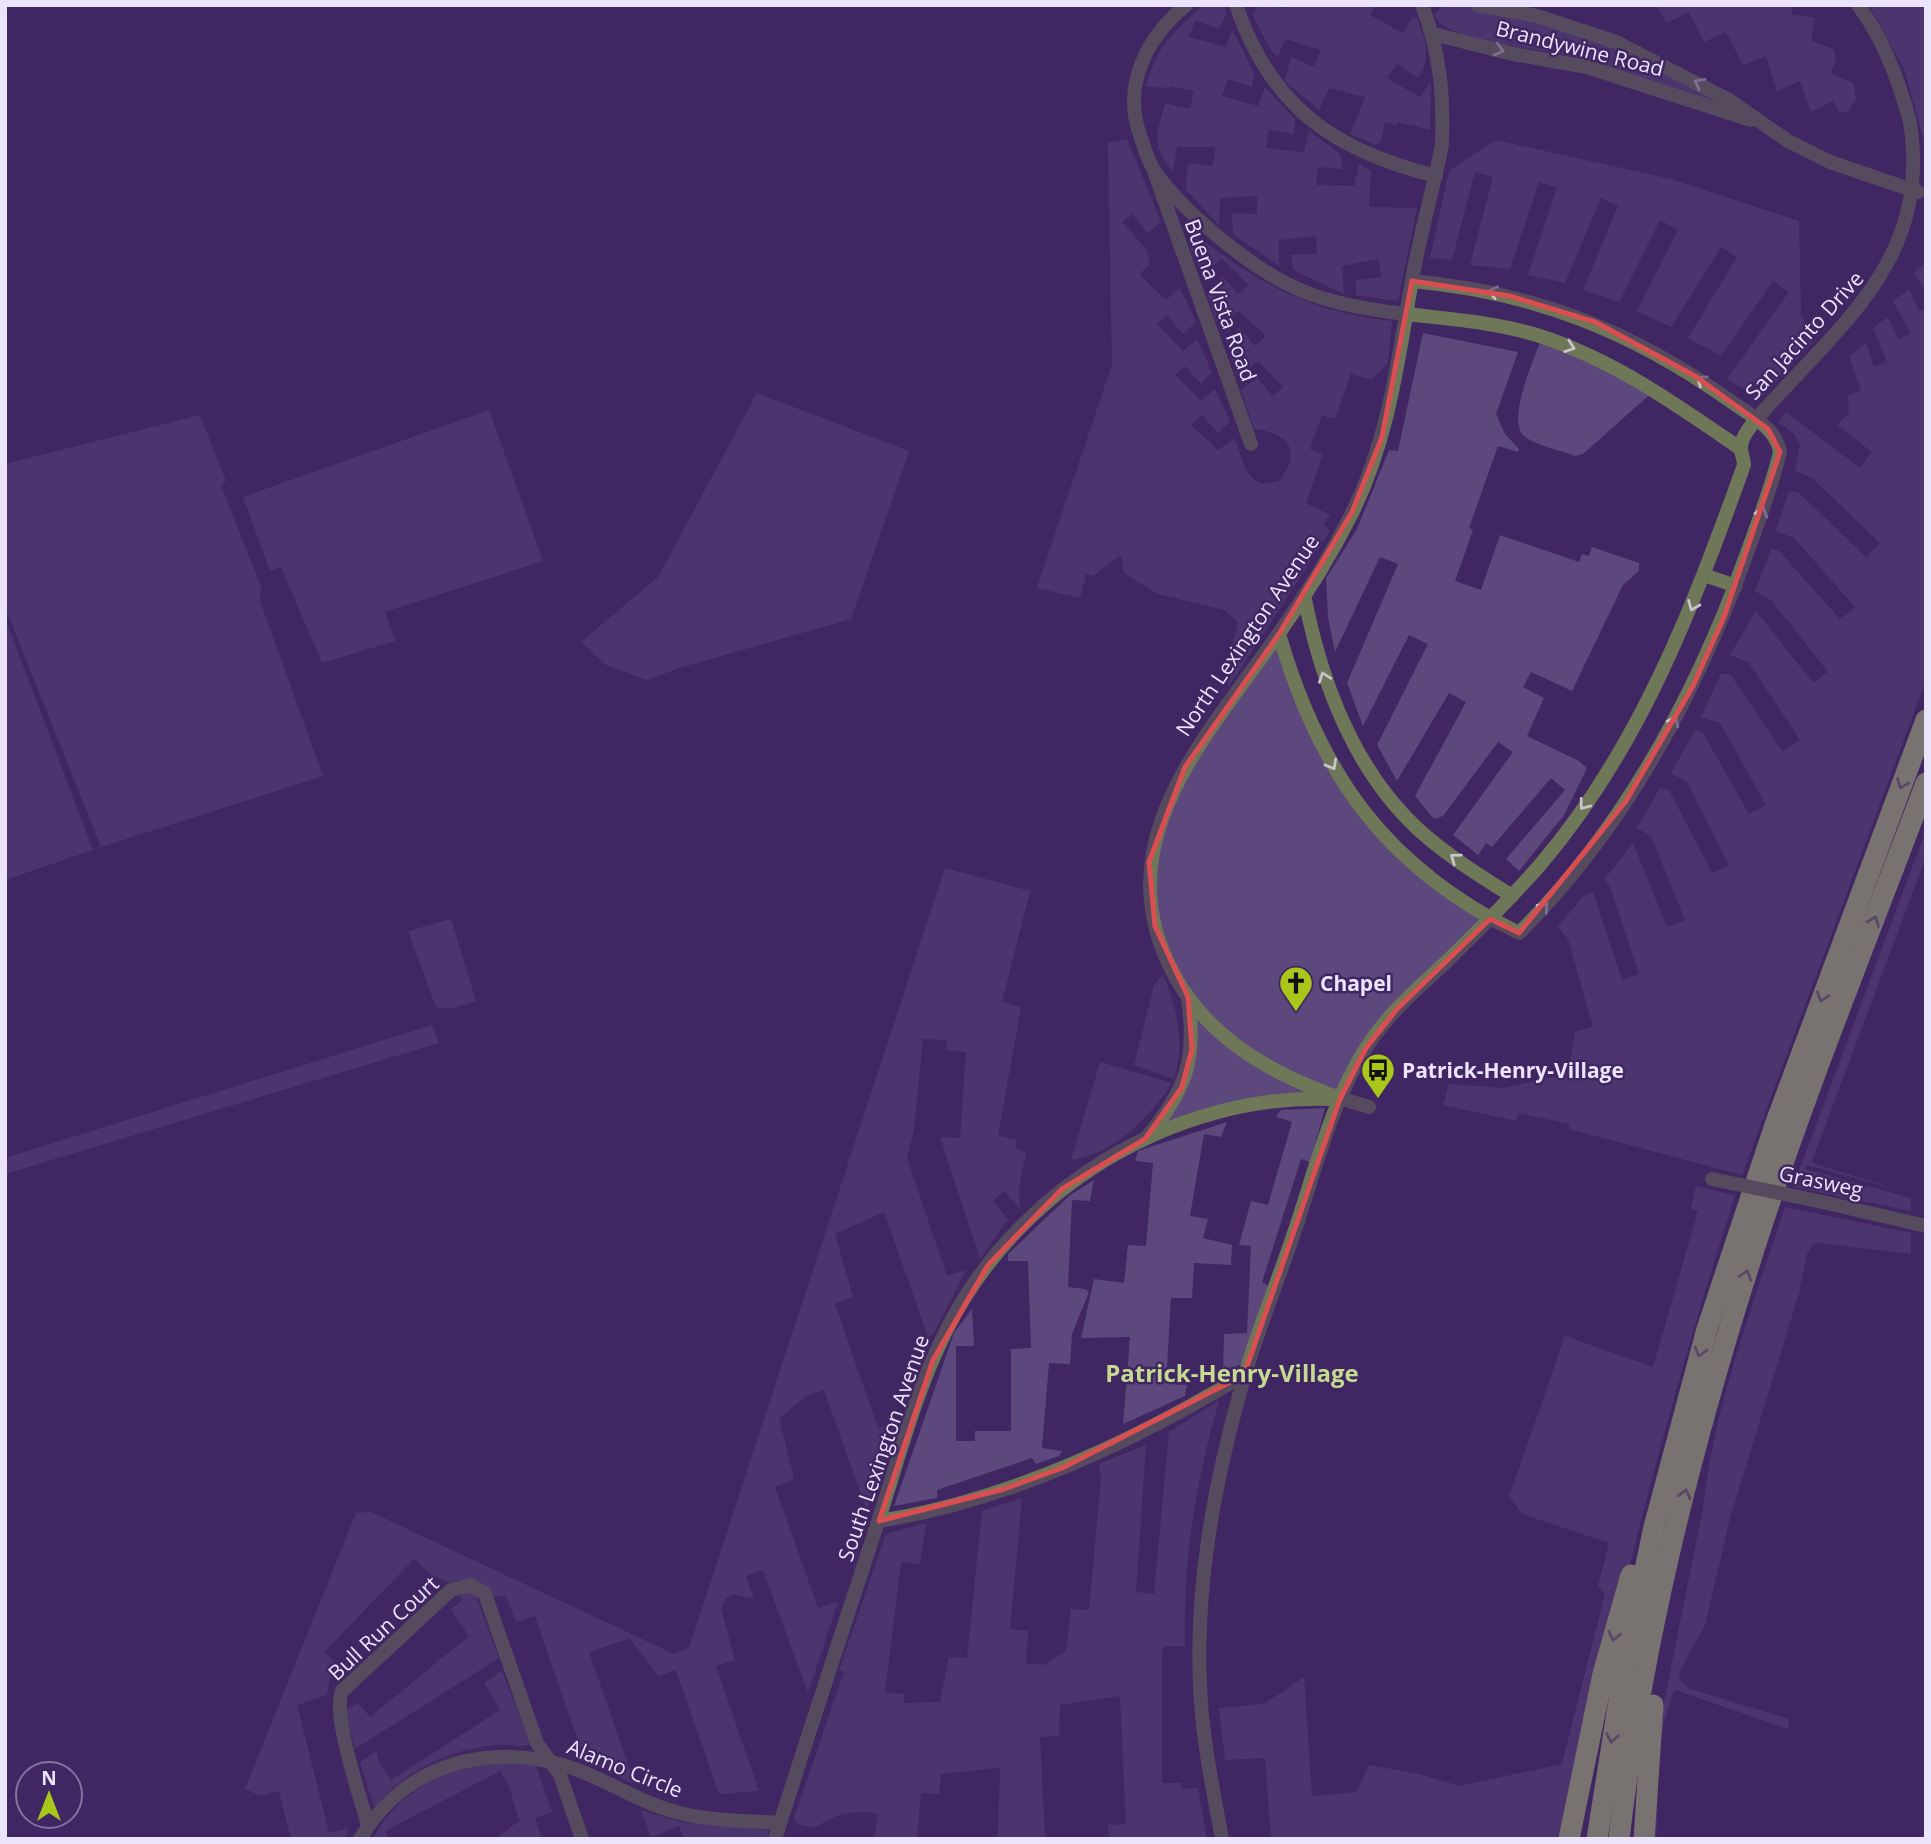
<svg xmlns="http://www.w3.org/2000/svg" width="1931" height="1844" font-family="'Open Sans',sans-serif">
  <rect width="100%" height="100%" fill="#402663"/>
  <!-- green -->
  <g fill="#5c487c">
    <path d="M1203,5h22l1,10 -7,14 -24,-9 -6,17 37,10 6,-18 22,44 -2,14 -24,-8 -6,17 36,10 7,-19 30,32 -1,15 -25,-4 -3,18 38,4 5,-21 31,23 3,15 -25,-2 -2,18 38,1 5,-22 12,7 -2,36 48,1 -19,93 -42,-6v-15l25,-3 -2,-18 -37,7 2,28 -51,-24 -2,-15 26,-1 -1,-18 -37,4v26l-46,-32 -1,-21 25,1v-18l-37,2 -1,27 -34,-36 3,-26 25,3 2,-19h-38l-4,25c-22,-29 -17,-35 -8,-69l25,6 4,-18 -24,-5 -1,2 -23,-2c12,-42 26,-52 57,-81z"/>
    <path d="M1258,5l26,3 2,-3h89l-5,10 32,18 11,-16 4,1c9,24 15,38 1,60l-21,-14 -10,14 33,19 11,-16 -1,49 -32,-8 -1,3 -12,-3 -4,19 -5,4 -26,-11 15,-37 -36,-9 -10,22 -34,-29 6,-24 23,10 7,-17 -36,-11 -7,18 -6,-5 -19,-36z"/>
    <path d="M1445,5c20,0 40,5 59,9 84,17 157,54 231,98 -55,-23 -111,-41 -169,-56 -42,-11 -92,-8 -129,-35l-2,-7z"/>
    <path d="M1656,5h137l-2,9 24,4 -4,23 23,8 2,11 -5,13 22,10 3,16 -7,12 -9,2 -7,-12 -22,11 -11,-31 -23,10 -11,-35 -23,9 -17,-33 -22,10 -15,-30 -22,11z"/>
    <path d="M1869,5h57v145l-21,-79z"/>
    <path d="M1127,139l34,83 -13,11 -16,-19 -10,8 25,28 3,15 -11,9 27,26 14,-12 16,34 -13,12 -16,-19 -10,9 26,27 14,-12 15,33 -11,12 -16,-18 -10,9 26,26 14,-12 15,32 -12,12 -16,-18 -11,10 27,25 17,-12 9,28 7,11 10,7 18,-3c23,-30 11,-48 -25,-52l-13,-39 16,-12 16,18 10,-9 -25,-26 -15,11 -7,1 -9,-31 12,-15 16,19 11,-10 -27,-25 -14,11 -9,-1 -9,-28 15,-17 16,18 11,-9 -27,-26 -20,15 -11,-22v-13l4,-3 4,2c68,50 109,73 193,83l-4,42 -17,17 -20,-7 -16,46 -13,-4 -12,34 13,5 -17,49 24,12 -6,9 6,7 -101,155 -6,-4 15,-60 -14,-12 -66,-16 -34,-21 -3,-18 -28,21 -7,-2 -6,24 -43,-10 75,-224 -4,-221z"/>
    <path d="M1496,140l175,39 128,42 2,93 13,27 -54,58 -33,-20 62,-87 -16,-11 -52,75 -33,-18 49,-81 -16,-10 -50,80 -34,-16 41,-81 -18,-10 -41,82 -36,-12 35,-84 -17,-8 -36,85 -37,-8 29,-87 -18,-6 -29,87 -40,-4 23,-88 -18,-5 -23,88 -22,-2 19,-87z"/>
    <path d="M1926,262v30l-12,-19z"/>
    <path d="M1909,289l10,22 7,-3v372l-184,495 -173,-46v-5l-51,-11 -2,8 -73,-16 6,-21 54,4 60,-13 7,-13 5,-30 18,-5 -25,-88 -10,-12 25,-31 10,-4 29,88 17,-6 -29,-87 -6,-7 29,-37 34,84 18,-7 -34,-84 -14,-8 23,-40 9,2 43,83 17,-8 -42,-83 -16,-9 24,-43 8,3 46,81 17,-9 -46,-82 -19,-6 20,-43h9l52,77 18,-11 -52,-78 -18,-7 26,-44 57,72 15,-11 -57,-72 -16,-9 16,-42 8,2 61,68 15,-12 -61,-69 -18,-7 13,-40 10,2 67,64 14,-14 -67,-64 -18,-9 5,-25 -6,-11 -16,-12 8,-10 74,56 12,-16 -35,-27 12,-12 -1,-18 13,-4 -12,-35 17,-13 8,24 13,-5 -14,-34 15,-11 10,22 13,-5 -18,-33z"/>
    <path d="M1423,333l95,19 -22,62 9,20 14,15 -1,3 -20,-6 -29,82 4,2 -18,51 26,9 19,-55 79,27 3,-8 7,2 3,-9 47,16v8l-16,14 -51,106 -41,-19 -8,15 21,11 -17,38 52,25 8,7 -23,47 -45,56 -13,-12 59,-69 -14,-12 -59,69 -6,-4 -8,12 -25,-20 60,-83 -15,-10 -55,74 -9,3 -19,-23 51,-94 -17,-9 -52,88 -20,-36 51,-101 -19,-9 -46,91 -16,-43 51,-119 -18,-7 -45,95 -7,-35 -2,-39 31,-49 32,-79 9,1z"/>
    <path d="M1542,337l113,53 -72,64 -8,2c-14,-6 -39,-10 -51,-20 -18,-17 11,-79 18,-99z"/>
    <path d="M757,393l152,58 -58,168 -172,49 -32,12 -41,-15 -25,-23 77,-65z"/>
    <path d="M489,410l54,151 -158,51 10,29 -73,22 -41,-96 -11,4 -27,-74z"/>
    <path d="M200,415l26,66 -5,4 40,102 -1,14 63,175 -222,71 -96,-240v-143z"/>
    <path d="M5,618l88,232 -88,30z"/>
    <path d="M1279,634l7,26 77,152 127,107 -93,90 -57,90 -86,5 -109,35 22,-26 25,-64 -13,-65 -30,-102 24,-91z"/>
    <path d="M1926,830v27l-114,304 2,3 97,29 -104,-28 -2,4 106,29v13l-118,-24z"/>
    <path d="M945,868l85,23 -28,111 19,5 -23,129 19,4 -2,8 11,4 -7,36 1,21 -16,-18 -11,10 15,18 -28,40 -40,-122 20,1 6,-86 -20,-2 1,-10 -24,-1 -9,89 -7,30 40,118 19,-6 -32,63 -6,4 -44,-125 -49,22 18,63 -18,7 43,124 19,-6 -30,89 -43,-121 -18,6 -27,23 15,60 -19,8 43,121 20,-6 -30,91 -45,-123 -17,6 8,23 -21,-5 -7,4 -5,11 14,51 -19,6 43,125 -40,3 -43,-124 -18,6 -28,-38 -41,14 43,124v8l-48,-26 -49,-142 -19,6 -10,-26 -13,1c-13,-20 -22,-21 -44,-14l-20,-10 -15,-14 -90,93 15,14 -9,12 -3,17 -30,10 32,128 20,-5 -4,11h-54l-12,-48 -18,5 -16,-7 111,-276 15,-1 303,142 15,-6z"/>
    <path d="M451,919l25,82 -26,8 -14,-2 -28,-76z"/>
    <path d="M1163,974c14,34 22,69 11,105l-40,-14 20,-80z"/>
    <path d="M432,1025l7,18 -434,131v-16z"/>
    <path d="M1100,1062l72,21c-24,36 -57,70 -101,77z"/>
    <path d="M1325,1108l-15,54 -9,-3 -39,123 6,4 -27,78 -18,9 1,-39 23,-1 4,-87 -12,-1 12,-44 17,4 24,-83 -16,-5 5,-7z"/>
    <path d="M1227,1122l-6,15 -17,-3 -14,82 18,3 -5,19 29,7 -1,20 -37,-2 -2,35h-21l-5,85 21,2 -2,11 -62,28 7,-87 -49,1 13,-59 30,4 4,-38 18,1 7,-83 -18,-2 3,-10z"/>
    <path d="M1094,1180l-4,21 -18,-1 -4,87 17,2 4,3 -17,42 -2,30 -21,-1 -7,85 20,3 -3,5 -23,8 -4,-6 -95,32v8l-43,8 60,-173 18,-24 2,37h-18v95h19v-10h36v-82l20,-1 -3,-87h-20v-7l61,-58z"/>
    <path d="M1696,1186l39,10c-69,211 -121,426 -171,643h-293l-6,-81 -40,2 -6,-52 45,-4 40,-27 8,119 44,-4 13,-27 50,9 41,12 102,-22 43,-170 -7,-8 11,-43 -87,-29 -13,-17 56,-161 88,31 45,-156 -7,-3z"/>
    <path d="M1785,1207l126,26v21l-91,-11 -7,1 -6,10 -8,39 -69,225 -25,107 -26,47 1,8 10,9 99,30 -1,10 -113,-39c-21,43 -15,101 -19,149h-7l11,-117 43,-213c11,-103 50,-204 82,-302z"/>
    <path d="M1219,1401c-24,84 -36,158 -34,245h-22l-1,8v129h19l1,6 16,-1 9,51h-98l-1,-14 18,-1 -6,-128 -60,9 -1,31 -19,1 5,102h-47l2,-71 -59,6 -2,20 -18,-1 -4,46h-43l4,-25c-23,-5 -44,0 -63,14l-18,-4 -3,-6 50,-146 -5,-2 47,-136 40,-11 -6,41 -19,-2 -16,130 19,2v9l36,-1 9,-45 18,1 15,-147 40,-13 -12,131 18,2 -2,32 18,2 22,-14 5,-42 18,1 12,-131 -2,-15 47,-19 -10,147 18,2 15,-162z"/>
    <path d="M467,1591l8,3 24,64 -144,91 -10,-39 13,-7 12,14 99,-81 -18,-26 11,-10 -4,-7z"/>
    <path d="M502,1671l29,73c-11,4 -20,0 -32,1 -46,2 -96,27 -125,62l-14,-45 16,-11 3,12 12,17 109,-70 -16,-27z"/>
    <path d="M497,1762l39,4 16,46 -17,6 7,21h-47l24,-18 -10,-35 -9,-15 -115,60 4,8h-16c24,-48 73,-71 124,-77z"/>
    <path d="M641,1810l39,12 89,8 -3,9h-82l-5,-13 -28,11z"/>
  </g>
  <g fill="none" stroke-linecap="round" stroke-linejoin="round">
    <!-- minor -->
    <g stroke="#6f7759" stroke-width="14">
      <path d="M1186,5c-39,32 -64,80 -46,130 4,11 7,25 14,35 15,23 41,47 62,65 28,23 59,46 94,59 75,27 157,18 233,43 74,25 134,68 198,112"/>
      <path d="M1236,5c35,103 99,146 200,171"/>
      <path d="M1478,5l59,11 79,26 113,58 59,41 42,21 88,30"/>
      <path d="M1433,34l80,20 74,13 164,53"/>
      <path d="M1155,174l96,270"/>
      <path d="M1704,575l32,11"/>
      <path d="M1304,595c17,87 49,175 116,236 28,25 60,45 92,65"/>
      <path d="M1279,634c41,141 107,234 240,299 106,-105 178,-240 228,-380 12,-33 25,-67 33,-101 -3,-24 -33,-39 -51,-52 -99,-70 -196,-108 -317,-119"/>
      <path d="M1369,1107c-74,-21 -152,-57 -192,-127 -77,-133 27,-240 100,-344 28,-39 54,-81 75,-123 37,-75 46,-153 60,-233 8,-46 21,-90 30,-135 2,-50 -2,-93 -20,-140"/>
      <path d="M1147,1137c39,-47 50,-78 41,-138"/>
      <path d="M1818,1201l108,25"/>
      <path d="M879,1521c129,-20 254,-79 365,-146"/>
      <path d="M368,1825c-8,-29 -36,-109 -26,-134l109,-101 20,-5 14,9 52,149 23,32 22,64"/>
      <path d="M360,1839c45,-77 134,-99 215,-70 36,13 70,37 109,45 31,7 64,7 96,9"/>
      <path d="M775,1839c32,-101 65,-202 98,-302 23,-68 40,-140 72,-204 70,-143 228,-240 387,-234"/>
      <path d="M1222,1839c-8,-45 -18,-91 -21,-136 -8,-110 13,-220 43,-325 14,-49 34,-97 50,-145 21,-62 37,-130 72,-185 21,-33 50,-58 78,-84 33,-32 65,-64 96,-99 100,-117 153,-258 204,-400 0,-6 -3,-11 -3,-16 -1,-15 19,-33 28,-44 79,-87 162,-151 141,-283 -11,-41 -26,-83 -52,-117"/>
    </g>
    <!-- highway -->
    <g stroke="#bcd081" stroke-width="21">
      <path d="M1569,1839l34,-165 28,-99"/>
      <path d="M1597,1839l27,-170 30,-142 53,-198 68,-204 151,-405"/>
      <path d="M1619,1839c24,-208 78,-416 143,-614 49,-149 109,-295 164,-442"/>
      <path d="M1644,1839l9,-134"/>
    </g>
    <!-- minor-bridge -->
    <path stroke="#6f7759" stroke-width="14" d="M1712,1179l106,22"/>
  </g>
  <!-- one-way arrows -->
  <defs><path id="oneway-chevron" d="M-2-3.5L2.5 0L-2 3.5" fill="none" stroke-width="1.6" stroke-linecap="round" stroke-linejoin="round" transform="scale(1.75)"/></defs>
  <g stroke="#c6c3ca">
    <use href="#oneway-chevron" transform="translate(1499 50) rotate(14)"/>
    <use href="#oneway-chevron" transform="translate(1699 83) rotate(-151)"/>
    <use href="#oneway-chevron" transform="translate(1493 292) rotate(-168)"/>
    <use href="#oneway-chevron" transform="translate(1570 347) rotate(20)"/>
    <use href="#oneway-chevron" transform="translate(1701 380) rotate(-146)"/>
    <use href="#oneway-chevron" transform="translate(1762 512) rotate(-72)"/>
    <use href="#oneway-chevron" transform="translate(1693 606) rotate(112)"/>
    <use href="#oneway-chevron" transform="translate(1324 677) rotate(-109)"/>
    <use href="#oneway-chevron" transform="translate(1674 721) rotate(-62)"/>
    <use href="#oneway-chevron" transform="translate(1332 765) rotate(61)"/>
    <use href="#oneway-chevron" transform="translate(1584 805) rotate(127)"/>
    <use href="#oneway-chevron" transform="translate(1455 858) rotate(-144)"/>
    <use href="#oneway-chevron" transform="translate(1544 907) rotate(-48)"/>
  </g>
  <g stroke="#787270">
    <use href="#oneway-chevron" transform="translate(1902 784) rotate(111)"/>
    <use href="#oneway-chevron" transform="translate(1874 921) rotate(-69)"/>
    <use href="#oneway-chevron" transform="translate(1822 997) rotate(110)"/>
    <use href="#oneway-chevron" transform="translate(1746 1275) rotate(-72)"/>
    <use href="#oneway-chevron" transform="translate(1700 1352) rotate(106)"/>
    <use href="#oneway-chevron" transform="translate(1685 1494) rotate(-76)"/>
    <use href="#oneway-chevron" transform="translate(1614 1636) rotate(105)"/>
    <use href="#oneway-chevron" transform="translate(1612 1738) rotate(100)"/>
  </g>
  <!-- marked area -->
  <path d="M0 0H1931V1844H0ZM1412,281l98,15 85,26 100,54 73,53 12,23 -56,165 -31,69 -67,115 -107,132 -29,-14 -93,90 -31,39 -26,51 -96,276 -182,93 -58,21 -125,32 54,-161 55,-95 74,-76 83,-50 37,-52 10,-38 -4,-52 -33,-71 -6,-64 36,-95 94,-133 73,-122 30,-75z" fill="#402663" fill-opacity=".55" fill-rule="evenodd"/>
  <path fill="none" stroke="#da4e52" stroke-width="5" stroke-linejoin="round" d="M1412,281l98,15 85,26 100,54 73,53 12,23 -56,165 -31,69 -67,115 -107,132 -29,-14 -93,90 -31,39 -26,51 -96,276 -182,93 -58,21 -125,32 54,-161 55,-95 74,-76 83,-50 37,-52 10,-38 -4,-52 -33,-71 -6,-64 36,-95 94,-133 73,-122 30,-75z"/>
  <!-- icons -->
  <defs>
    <g id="church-pin" transform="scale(1.75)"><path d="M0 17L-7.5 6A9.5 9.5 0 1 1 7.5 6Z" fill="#a9c71b" stroke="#402663"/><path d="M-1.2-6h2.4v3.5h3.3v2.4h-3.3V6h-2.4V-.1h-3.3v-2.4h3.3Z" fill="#111"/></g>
    <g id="bus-pin" transform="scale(1.75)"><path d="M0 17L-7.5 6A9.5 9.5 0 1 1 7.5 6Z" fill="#a9c71b" stroke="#402663"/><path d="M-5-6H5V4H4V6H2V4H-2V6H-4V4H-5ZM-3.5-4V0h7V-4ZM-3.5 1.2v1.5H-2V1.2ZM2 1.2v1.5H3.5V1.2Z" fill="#111"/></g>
  </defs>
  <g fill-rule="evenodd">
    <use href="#church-pin" x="1296" y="983"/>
    <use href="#bus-pin" x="1378" y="1070"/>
  </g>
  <g text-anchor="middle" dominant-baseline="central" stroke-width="5" stroke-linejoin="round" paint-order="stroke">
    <!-- street labels -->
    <g font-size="21" fill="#ece4fb" stroke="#402663">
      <text transform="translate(1580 48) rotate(14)">Brandywine Road</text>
      <text transform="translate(1221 300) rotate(70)">Buena Vista Road</text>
      <text transform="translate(1804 335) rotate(-48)">San Jacinto Drive</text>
      <text transform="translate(1247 635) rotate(-56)">North Lexington Avenue</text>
      <text transform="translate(1821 1181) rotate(12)">Grasweg</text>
      <text transform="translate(883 1448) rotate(-71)">South Lexington Avenue</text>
      <text transform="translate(383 1628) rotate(-43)">Bull Run Court</text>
      <text transform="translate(625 1768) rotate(22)">Alamo Circle</text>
    </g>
    <!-- poi labels -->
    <g font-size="21" font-weight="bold" fill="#ece4fb" stroke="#402663" text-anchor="start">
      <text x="1320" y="983">Chapel</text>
      <text x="1402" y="1070">Patrick-Henry-Village</text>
    </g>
    <!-- quarter labels -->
    <g font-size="24" font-weight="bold" fill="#c7db90" stroke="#402663">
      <text x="1232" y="1372">Patrick-Henry-Village</text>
    </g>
  </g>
  <!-- border -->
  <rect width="1931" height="1844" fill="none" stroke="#ece4fb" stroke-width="14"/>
  <!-- north arrow -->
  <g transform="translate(49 1795)"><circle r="33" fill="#402663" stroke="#8572a0" stroke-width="2"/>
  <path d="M0-5L12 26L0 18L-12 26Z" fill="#a9c71b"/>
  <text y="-10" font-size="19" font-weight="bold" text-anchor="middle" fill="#ece4fb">N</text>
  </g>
</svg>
